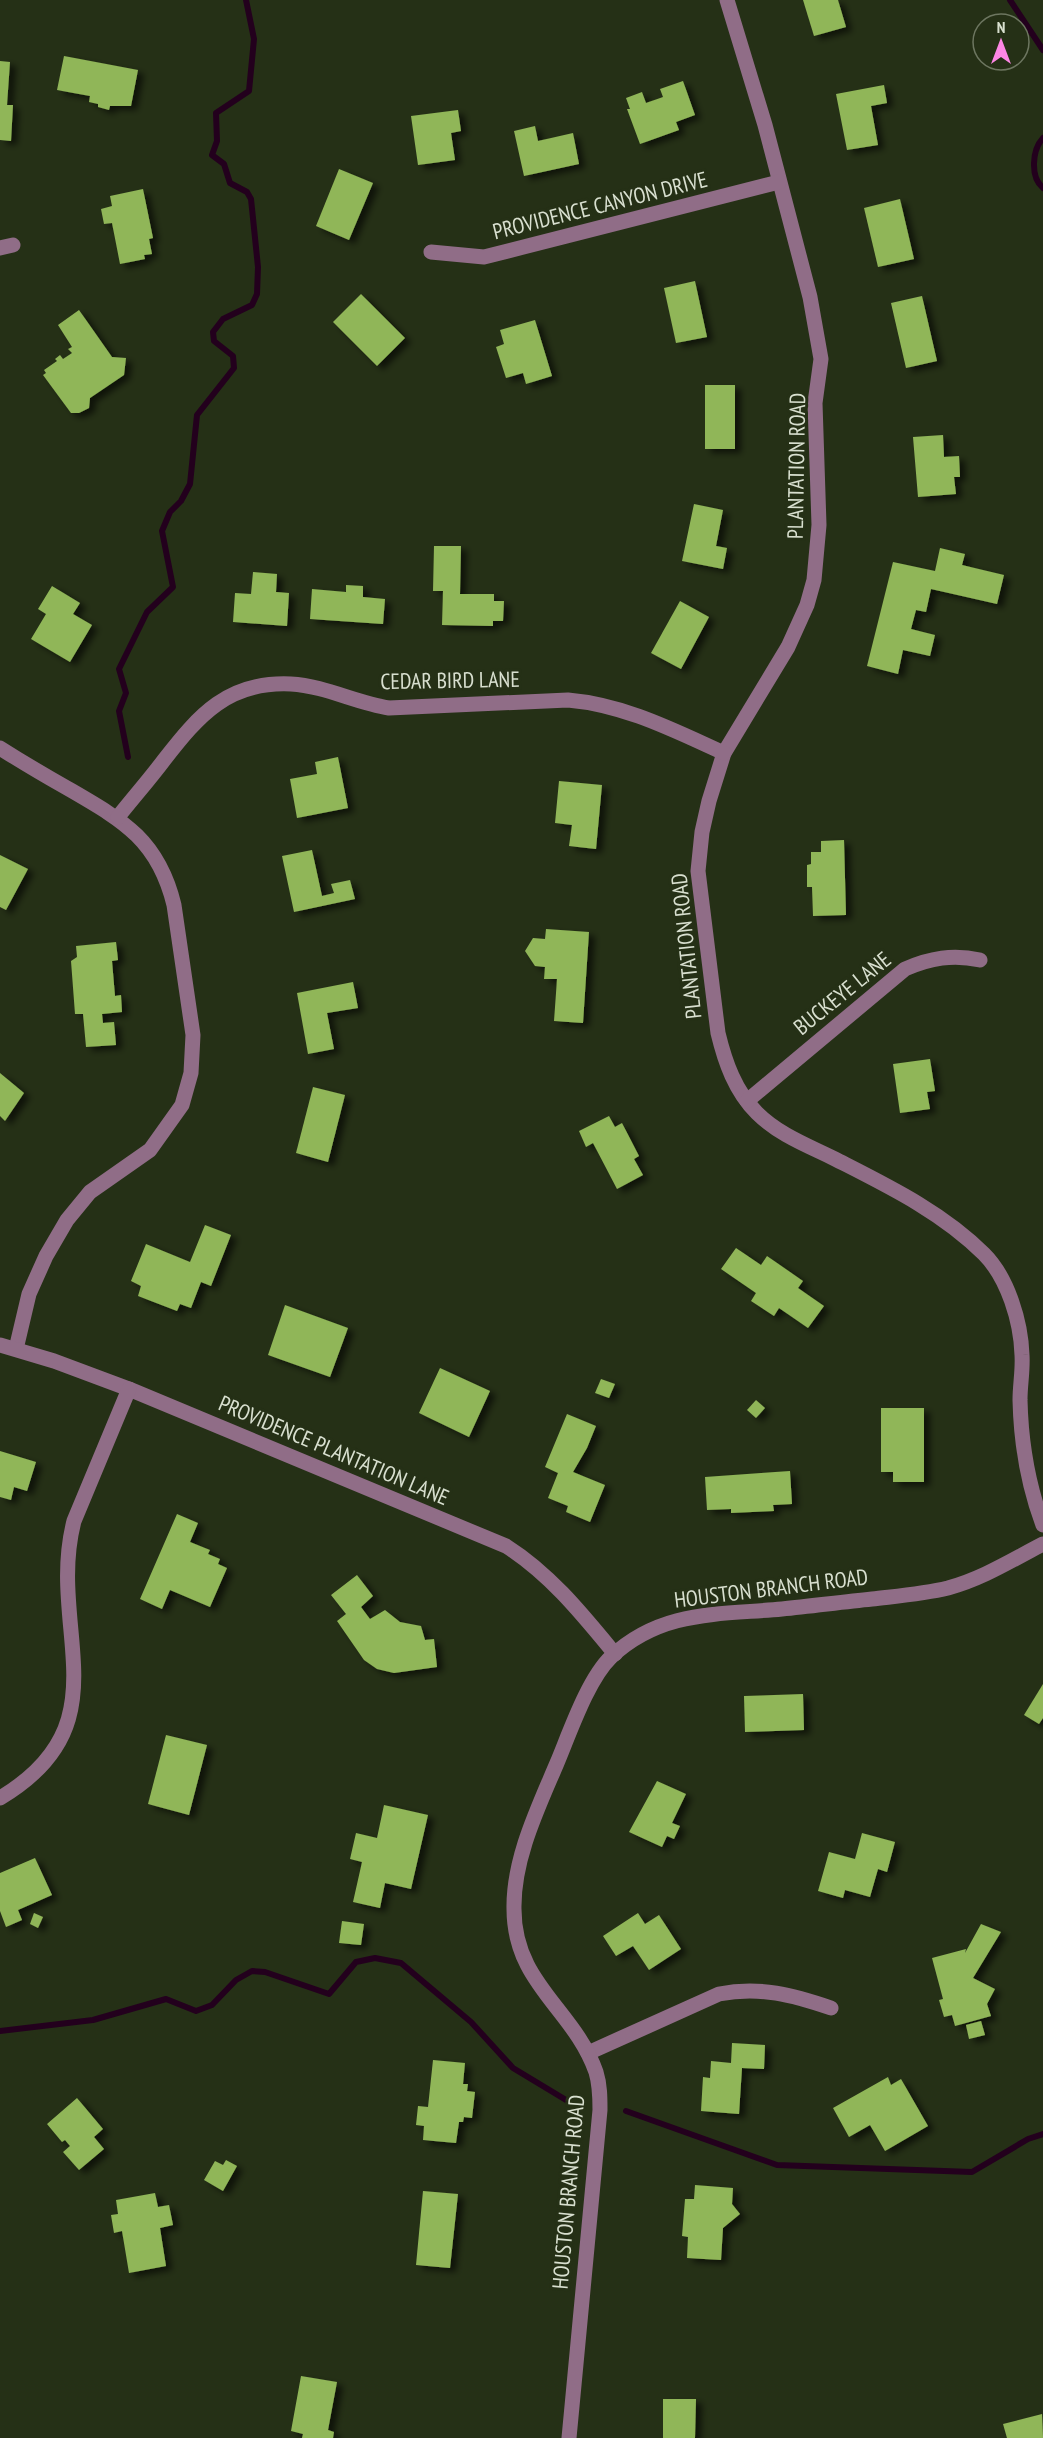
<svg xmlns="http://www.w3.org/2000/svg" width="1043" height="2438" font-family="'PT Sans Narrow',sans-serif">
  <defs>
    <filter id="shadow"><feDropShadow dx="6" dy="4" stdDeviation="3" flood-color="#0009"/></filter>
  </defs>
  <rect width="100%" height="100%" fill="#253016"/>
  <g fill="none" stroke-linecap="round" stroke-linejoin="round">
    <!-- stream -->
    <g stroke="#23001d" stroke-width="6">
      <path d="M1010,0l33,50"/>
      <path d="M1043,138c-11,12 -13,39 0,50"/>
      <path d="M128,757l-9,-46 7,-18 -7,-24 28,-57 26,-25 -11,-56 8,-19 11,-11 9,-17 7,-69 37,-47 -1,-12 -19,-15 -1,-9 10,-13 29,-14 5,-11 1,-27 -7,-68 -4,-7 -17,-9 -6,-19 -12,-9 5,-14 -1,-28 33,-22 5,-52 -8,-39"/>
      <path d="M0,2031l93,-11 73,-21 30,12 16,-6 24,-25 16,-9 13,1 64,22 27,-32 19,-4 26,5 70,59 42,46 58,35"/>
      <path d="M626,2111l151,54 195,7 56,-33 15,-5"/>
    </g>
  </g>
  <!-- building -->
  <g fill="#90b659" filter="url(#shadow)">
    <path d="M803,0h35l8,27 -32,9z"/>
    <path d="M64,56l74,14 -7,36h-21l-1,4 -11,-3v-3l-9,-2 1,-6 -33,-6z"/>
    <path d="M0,61l10,1 -3,43h6l-2,36 -11,-1z"/>
    <path d="M683,81l12,34 -19,7 3,8 -39,14 -13,-35h3l-4,-11 16,-6 4,11 17,-6 -3,-8z"/>
    <path d="M884,85l3,18 -16,3 7,39 -31,5 -11,-56z"/>
    <path d="M458,110l3,21 -10,2 4,27 -37,5 -7,-49z"/>
    <path d="M535,126l3,15 35,-8 6,31 -55,12 -10,-45z"/>
    <path d="M339,169l34,14 -24,57 -33,-14z"/>
    <path d="M143,189l10,49 -4,1 3,15 -8,1 1,4 -25,5 -8,-41 -8,1 -3,-15 11,-3 -2,-10z"/>
    <path d="M900,199l14,60 -36,8 -14,-59z"/>
    <path d="M695,281l12,56 -31,6 -12,-55z"/>
    <path d="M361,294l44,44 -28,28 -44,-44z"/>
    <path d="M922,296l15,65 -31,7 -15,-65z"/>
    <path d="M79,310l33,47 14,1 -2,17 -34,23 -1,10 -10,5h-8l-28,-38 3,-2 -2,-3 13,-9 -2,-2 5,-4 3,4 9,-6 -4,-4 4,-2 -14,-22z"/>
    <path d="M535,320l17,56 -26,8 -3,-11 -17,5 -10,-31 8,-3 -4,-14z"/>
    <rect x="705" y="385" width="30" height="64"/>
    <path d="M943,435l1,22 15,-1 1,21h-6l2,17 -38,3 -5,-60z"/>
    <path d="M694,504l29,6 -7,36 11,2 -4,21 -41,-8z"/>
    <path d="M434,546h27l-1,48h34v7h10l-1,20h-10v5l-51,-1 1,-34h-10z"/>
    <path d="M940,548l25,6 -3,11 42,10 -7,29 -66,-15 -5,23 -10,-2 -5,19 24,6 -5,21 -27,-6 -5,24 -31,-8 26,-104 42,9z"/>
    <path d="M253,572l24,2 -1,18 13,1 -2,33 -54,-4 2,-29 16,1z"/>
    <path d="M346,585l17,1v11l22,2 -2,25 -73,-5 2,-30 34,3z"/>
    <path d="M52,586l28,17 -7,11 19,11 -22,37 -39,-23 15,-25 -8,-5z"/>
    <path d="M680,601l29,16 -28,52 -30,-16z"/>
    <path d="M338,757l10,51 -51,10 -7,-39 27,-5 -2,-12z"/>
    <path d="M559,781l43,4 -6,64 -27,-3 3,-21 -17,-2z"/>
    <path d="M844,840l2,75 -33,1 -1,-29h-5v-22l4,-1v-12h10v-11z"/>
    <path d="M312,850l10,46 12,-3 -3,-9 19,-4 5,19 -61,13 -12,-56z"/>
    <path d="M0,855l28,14 -22,41 -6,-3z"/>
    <path d="M546,929l43,3 -6,91 -29,-2 3,-42h-13l1,-12 -10,-1 -10,-15 8,-13 12,1z"/>
    <path d="M116,942l2,18 -6,1 3,35 6,-1 1,17 -20,2 1,9 11,-1 2,23 -30,2 -3,-33h-8l-4,-53 6,-4 -1,-11z"/>
    <path d="M353,982l5,26 -31,5 7,36 -26,5 -11,-61z"/>
    <path d="M930,1059l5,32 -8,1 3,17 -30,4 -7,-49z"/>
    <path d="M0,1073l24,20 -19,28 -5,-5z"/>
    <path d="M313,1087l32,8 -17,67 -32,-9z"/>
    <path d="M609,1116l6,11 7,-4 17,33 -5,3 9,16 -26,14 -24,-46 -7,4 -7,-16z"/>
    <path d="M205,1225l26,10 -20,51 -10,-4 -10,26 -11,-4 -3,7 -39,-15 3,-10 -10,-5 15,-37 44,18z"/>
    <path d="M736,1248l25,17 6,-9 36,25 -5,7 26,18 -16,22 -29,-20 -5,8 -23,-15 5,-8 -35,-24z"/>
    <path d="M285,1305l63,23 -18,49 -62,-22z"/>
    <path d="M440,1368l50,23 -21,46 -50,-24z"/>
    <path d="M601,1379l14,5 -6,14 -14,-5z"/>
    <path d="M756,1400l9,8 -9,10 -9,-8z"/>
    <path d="M881,1408h43v74h-31v-10h-12z"/>
    <path d="M567,1414l29,12 -9,22 -14,24 32,13 -15,37 -24,-10 2,-6 -20,-8 10,-25 -13,-6z"/>
    <path d="M0,1451l36,11 -9,29 -13,-4 -3,13 -11,-3z"/>
    <path d="M790,1471l2,33 -19,1 1,6 -43,2v-4l-24,1 -2,-33z"/>
    <path d="M177,1514l21,9 -8,19 20,8 -2,4 12,5 -2,5 9,4 -17,39 -40,-17 -8,19 -22,-10z"/>
    <path d="M357,1575l16,21 -12,11 9,12 15,-9 15,12 21,4 4,14 9,-1 3,28 -43,6 -17,-4 -13,-9 -27,-39 9,-7 -15,-19z"/>
    <path d="M1043,1684v34l-4,6 -15,-9z"/>
    <path d="M803,1694l1,36 -59,2 -1,-36z"/>
    <path d="M166,1735l41,10 -18,70 -41,-11z"/>
    <path d="M657,1781l29,13 -14,29 8,3 -6,13 -7,-3 -5,11 -33,-15z"/>
    <path d="M384,1805l44,10 -17,74 -26,-6 -5,25 -27,-6 9,-40 -12,-3 6,-26 21,5z"/>
    <path d="M862,1833l33,9 -8,30 -9,-3 -8,28 -25,-7 -2,8 -25,-7 11,-39 26,7z"/>
    <path d="M35,1858l17,37 -34,15 4,10 -16,7 -6,-16v-38z"/>
    <path d="M34,1913l9,4 -5,11 -8,-4z"/>
    <path d="M638,1913l7,11 14,-9 22,34 -32,21 -16,-24 -17,10 -13,-20z"/>
    <path d="M342,1921l22,3 -3,21 -22,-2z"/>
    <path d="M981,1924l20,8 -28,46 22,11 -8,15 4,12 -36,10 -3,-11 -8,2 -5,-17 4,-1 -11,-41 34,-9 -1,4z"/>
    <path d="M981,2021l4,14 -16,4 -3,-14z"/>
    <path d="M732,2043l33,2 -1,24 -22,-1 -3,46 -38,-3 2,-34 7,1 1,-17 20,2z"/>
    <path d="M433,2060l32,3 -2,21h5l-1,7 8,1 -3,26 -8,-1 -1,5h-4l-3,21 -33,-3 1,-14 -8,-1 2,-19 10,1z"/>
    <path d="M888,2077l3,8 10,-6 27,47 -43,25 -15,-26 -21,12 -16,-29z"/>
    <path d="M77,2098l26,31 -9,8 10,12 -25,21 -16,-18 7,-6 -5,-6 -3,2 -15,-18z"/>
    <path d="M226,2160l11,6 -14,25 -19,-11 11,-19 8,4z"/>
    <path d="M695,2185l38,3 -1,16 8,10 -17,14 -2,32 -34,-2 1,-21 -6,-1 3,-37h9z"/>
    <path d="M423,2191l35,3 -8,74 -34,-3z"/>
    <path d="M155,2193l3,14 11,-2 4,20 -13,3 6,38 -37,7 -7,-42 -8,2 -3,-18 7,-1 -2,-14z"/>
    <path d="M301,2376l36,6 -9,48 6,2 -1,6h-31l1,-4 -12,-3z"/>
    <path d="M663,2399h33l-1,39h-32z"/>
    <path d="M1042,2414l1,24h-36l-4,-14z"/>
  </g>
  <g fill="none" stroke-linecap="round" stroke-linejoin="round">
    <!-- minor -->
    <g stroke="#906d87" stroke-width="15">
      <path d="M727,0l38,125 45,172 11,62 -6,44 4,122 -5,55 -7,25 -19,42 -64,106 -15,48 -7,31 -4,39 20,162c7,29 17,58 39,80 22,22 52,33 78,46 53,27 107,53 149,95 24,24 37,68 38,101 1,15 -2,30 -2,45 1,43 8,85 23,125"/>
      <path d="M0,248l13,-3"/>
      <path d="M431,252l53,5 295,-75"/>
      <path d="M0,748c22,14 44,27 67,40 55,32 91,51 107,117l19,130 -2,38 -9,32 -32,45 -60,42 -23,28 -21,36 -17,38 -13,55"/>
      <path d="M118,817c15,-19 31,-37 46,-57 35,-45 64,-79 127,-76 34,2 65,19 98,24l179,-8c57,5 105,30 156,53"/>
      <path d="M747,1101l158,-132c25,-11 48,-15 75,-9"/>
      <path d="M0,1345l54,16 75,28 377,157c44,28 76,68 109,108"/>
      <path d="M0,1798c126,-75 46,-169 74,-277l55,-132"/>
      <path d="M588,2053l131,-59c41,-8 74,1 112,14"/>
      <path d="M569,2438l31,-328c0,-13 0,-25 -4,-38 -22,-63 -82,-88 -82,-163 -1,-50 24,-101 43,-146 13,-31 31,-84 54,-106 50,-47 107,-42 171,-48 30,-3 60,-7 90,-10 25,-3 51,-5 76,-11 34,-9 64,-28 95,-44"/>
    </g>
  </g>
  <g text-anchor="middle" dominant-baseline="central" stroke-width="6" stroke-linejoin="round" paint-order="stroke">
    <!-- street labels -->
    <g font-size="22" fill="#d8dfcf" stroke="#253016">
      <text transform="translate(600 205) rotate(-14)">PROVIDENCE CANYON DRIVE</text>
      <text transform="translate(796 466) rotate(-89)">PLANTATION ROAD</text>
      <text transform="translate(450 680) rotate(-1)">CEDAR BIRD LANE</text>
      <text transform="translate(686 946) rotate(-96)">PLANTATION ROAD</text>
      <text transform="translate(842 993) rotate(-39)">BUCKEYE LANE</text>
      <text transform="translate(334 1450) rotate(23)">PROVIDENCE PLANTATION LANE</text>
      <text transform="translate(771 1588) rotate(-7)">HOUSTON BRANCH ROAD</text>
      <text transform="translate(568 2192) rotate(-85)">HOUSTON BRANCH ROAD</text>
    </g>
  </g>
  <!-- north arrow -->
  <g transform="translate(1001 42)"><circle r="28" fill="#253016" stroke="#6d7660" stroke-width="1.5"/>
  <path d="M0-4.5L10 22L0 15L-10 22Z" fill="#fc86e4"/>
  <text y="-9" font-size="16" font-weight="bold" text-anchor="middle" fill="#d8dfcf">N</text>
  </g>
</svg>
